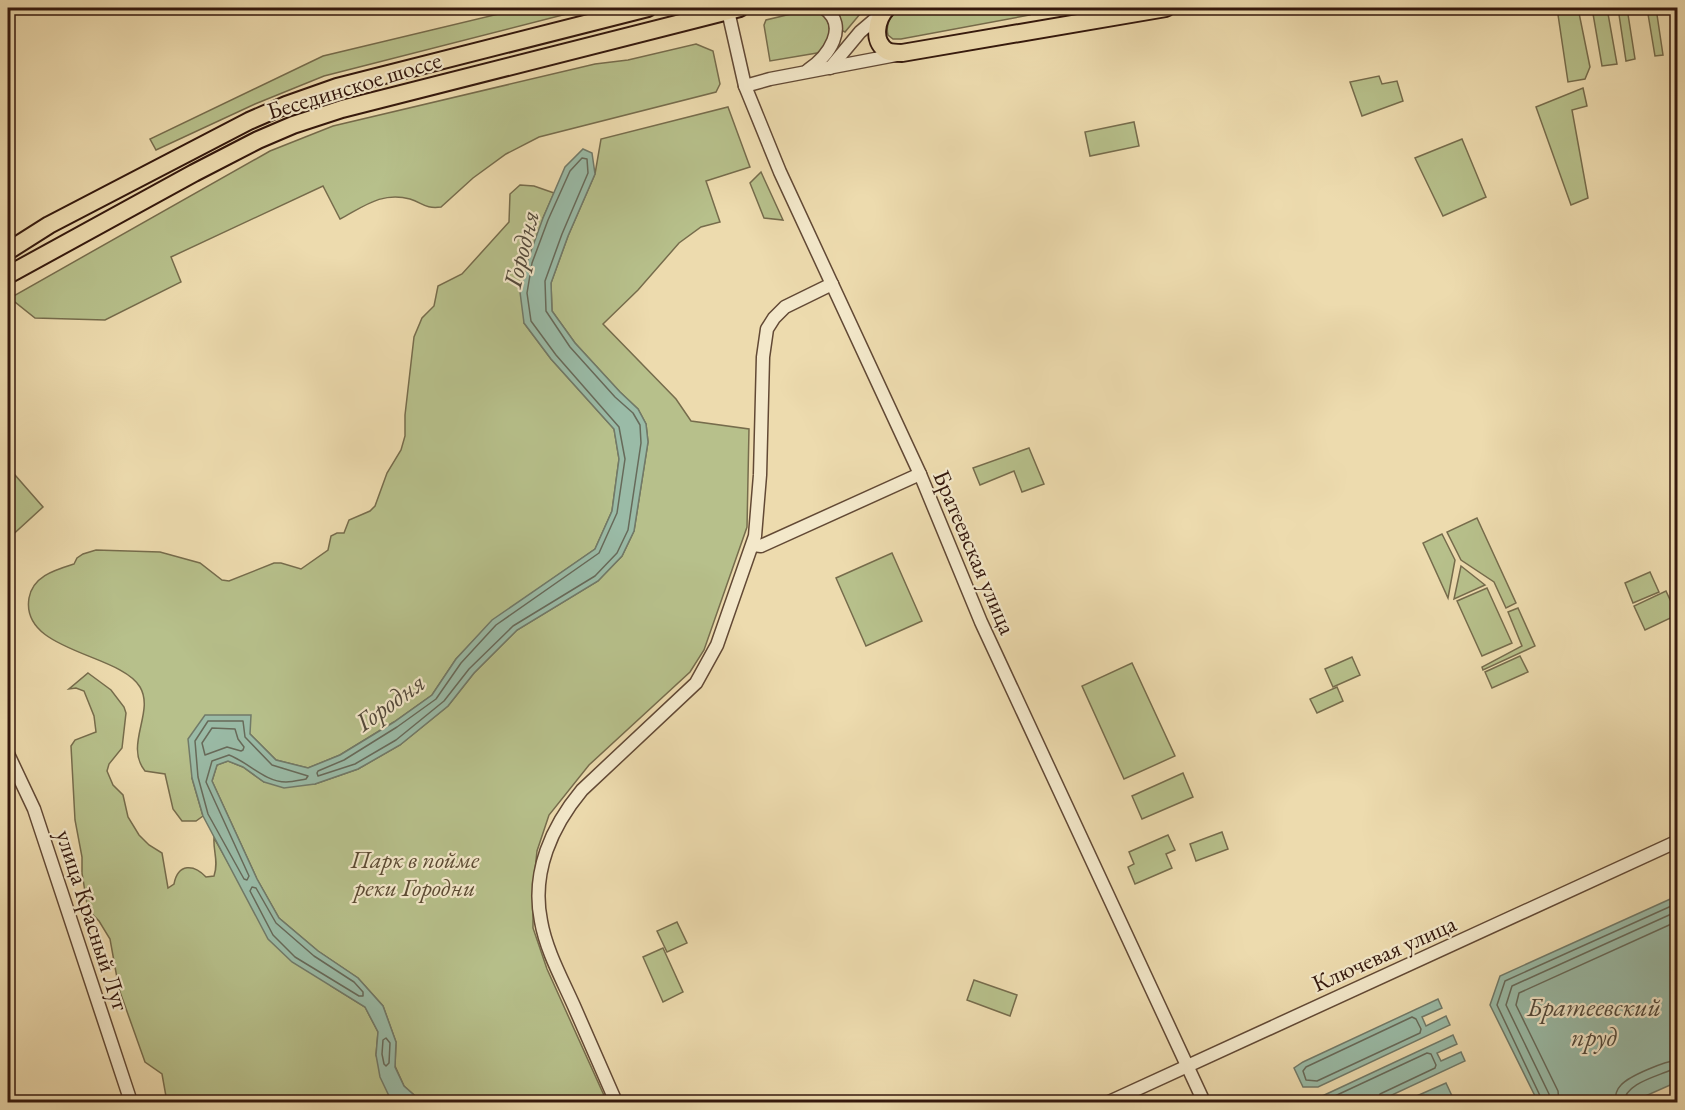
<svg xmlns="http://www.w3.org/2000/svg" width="1685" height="1110" font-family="'EB Garamond',serif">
  <rect width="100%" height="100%" fill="#eddbae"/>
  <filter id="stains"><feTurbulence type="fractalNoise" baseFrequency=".00333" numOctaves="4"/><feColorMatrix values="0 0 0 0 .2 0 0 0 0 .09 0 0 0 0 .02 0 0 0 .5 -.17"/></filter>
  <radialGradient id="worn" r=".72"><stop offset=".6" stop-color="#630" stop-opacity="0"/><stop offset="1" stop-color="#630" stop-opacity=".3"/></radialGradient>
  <!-- green -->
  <g fill="#b7c08b" stroke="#766c4c" stroke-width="1.5">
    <path d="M524,8h66l-266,68 -69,28 -99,46 -6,-11 173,-83z"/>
    <path d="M816,8c17,11 19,33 1,45l-47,8 -6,-36 2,-5z"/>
    <path d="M831,8h34l-20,24 -4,-2z"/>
    <path d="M901,8h128l1,7 -129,24h-8l-5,-4c-3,-13 3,-19 13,-27z"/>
    <path d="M1557,8h21l12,59 -5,12 -17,3z"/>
    <path d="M1592,8h15l10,56 -15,2z"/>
    <path d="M1618,8h9l8,51 -9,2z"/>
    <path d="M1647,8h9l7,47 -8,1z"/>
    <path d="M696,44l17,7 7,33 -4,8 -177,45 -33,17 -33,24 -32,29c-16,2 -18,-4 -31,-8 -28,-8 -47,8 -70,20l-17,-33 -152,71 10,25 -76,38 -70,-2 -25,-20 260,-147 63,-25 262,-62 33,-4z"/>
    <path d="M1379,76l3,8 15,-3 6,20 -41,15 -12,-34z"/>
    <path d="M1583,88l4,18 -15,4 16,88 -17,7 -35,-98z"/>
    <path d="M728,107l22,60 -44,14 14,41 -19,5 -22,16 -41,47 -35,34 73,75 15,22 58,8 -2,98 -43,123 -14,22 -101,93 -40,50 -12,36 -4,39v38l14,41 60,133h-185l-18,-16 -9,-20 1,-24 -13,-36 -25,-28 -40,-27 -39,-33 -22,-39 -45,-98 5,-16 11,-4 15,6 21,15 51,2 43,-15 42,-24 48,-39 26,-33 43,-43 81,-49 24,-25 12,-25 14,-89 -2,-18 -8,-15 -18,-17 -45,-49 -23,-32 -1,-28 17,-47 27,-62 6,-35z"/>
    <path d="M1134,122l5,24 -49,10 -5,-24z"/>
    <path d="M1462,139l24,58 -43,19 -28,-58z"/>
    <path d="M761,172l22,48 -19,-2 -14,-35z"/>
    <path d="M520,185l14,1 20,7 -11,25 -19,105 27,36 63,70 5,30 -7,52 -17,38 -103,72 -36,38 -24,36 -38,27 -54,33 -32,13 -32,-8 -26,-26 -58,44 11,38 -7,5h-14l-9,-12 -8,-35 -20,-3c-21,-26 10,-59 -5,-84 -20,-34 -120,-35 -111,-89 4,-22 26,-28 45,-34l3,-6 6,-4 13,-4 64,2 40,11 22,17 7,1 45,-18h7l20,6 27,-19 3,-14 6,-3h7l5,-13 21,-9 5,-5 12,-33 14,-23 4,-14v-21l9,-78 8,-19 12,-12 4,-20 24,-12 47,-52 1,-28z"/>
    <path d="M1029,448l15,36 -22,8 -8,-21 -34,14 -7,-17z"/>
    <path d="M8,467l35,40 -35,32z"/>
    <path d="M1477,518l39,85 -10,5 -12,-26 -33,-22 -14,-28z"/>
    <path d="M1442,534l13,26 -7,38 -25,-55z"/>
    <path d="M892,553l30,68 -56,25 -30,-68z"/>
    <path d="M1461,566l24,19 -31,14z"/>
    <path d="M1650,572l9,20 -26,11 -8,-20z"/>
    <path d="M1487,588l25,55 -30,13 -25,-55z"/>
    <path d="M1666,591l11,24 -32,15 -11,-24z"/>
    <path d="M1518,608l17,38 -52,24 -1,-3 40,-21 -14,-34z"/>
    <path d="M1520,656l8,16 -36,16 -7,-16z"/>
    <path d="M1352,657l8,18 -27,12 -8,-18z"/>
    <path d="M1132,663l43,93 -51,23 -42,-93z"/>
    <path d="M88,673l23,17 13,17 2,6 -4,35 -13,16 -2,7 6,14 10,10 5,22 11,18 10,10 13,8 6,35 6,-4c4,-21 20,-20 32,-7l8,-1c5,-14 -1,-25 0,-38l27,47 90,101 34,21 13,25 -2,23 14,43 5,4h-228l-5,-28 -17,-12 -26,-73 -9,-50 -11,-18 -10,-10 -2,-7 -5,-31v-16l-7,-37 -4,-74 4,-6 21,-8 -2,-16 -10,-25 -8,-3 -7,1z"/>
    <path d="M1337,687l6,14 -26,12 -7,-14z"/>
    <path d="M1183,773l10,24 -51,22 -10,-23z"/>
    <path d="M1222,832l6,17 -32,12 -6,-17z"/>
    <path d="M1168,835l7,15 -9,4 6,14 -37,16 -7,-17 6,-3 -5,-12z"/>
    <path d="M677,922l10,21 -20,9 -10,-21z"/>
    <path d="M663,948l20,44 -20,10 -20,-45z"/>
    <path d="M974,980l43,15 -7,21 -43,-16z"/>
  </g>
  <!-- water -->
  <g fill="#9abba7" stroke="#717a69" stroke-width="1.5">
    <path d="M583,149l9,4 3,21 -27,62 -17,47 1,28 23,32 45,49 18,17 8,15 2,18 -14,89 -12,25 -24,25 -81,49 -43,43 -26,33 -48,39 -42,24 -43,15 -31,4 -20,-6 -21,-15 -15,-6 -11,4 -5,16 45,98 22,39 39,33 40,27 25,28 13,36 -1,25 9,19 18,16h-27l-5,-4 -10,-21 -4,-22 2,-23 -13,-25 -73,-45 -24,-23 -65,-123 -11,-38 -4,-39 17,-24h46l-1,19 26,26 32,8 32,-13 54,-33 38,-27 24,-36 36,-39 103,-71 17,-38 7,-52 -5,-30 -63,-70 -27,-36 -4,-31 7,-30 16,-44 22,-51z"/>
    <path d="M1677,896v186l-45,20h-94l-48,-97 10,-29z"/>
    <path d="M1438,999l4,9 -20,9 4,9 20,-10 4,9 -132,62h-15l-9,-19 9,-6z"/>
    <path d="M1453,1035l4,9 -20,9 4,8 20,-9 4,9 -88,41h-64l5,-4z"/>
    <path d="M1446,1083l7,15 -10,4h-40z"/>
  </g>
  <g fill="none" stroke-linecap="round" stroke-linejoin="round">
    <!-- shore -->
    <g stroke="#676a5a" stroke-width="1.5">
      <path d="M582,158l5,1 1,14 -26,61 -17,47 1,30 24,36 45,50 18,16 7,12 1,18 -13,87 -11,23 -22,23 -82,50 -44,43 -25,32 -48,39 -41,24 -37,12 -1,-3 1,-2 26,-11 53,-33 39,-28 25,-36 35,-38 103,-72 18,-40 8,-54 -6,-32 -63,-72 -25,-34 -4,-28 5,-30 16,-43 22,-49z"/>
      <path d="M208,721h35l2,16 27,28 36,11 -2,3c-6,1 -13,3 -20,3 -21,0 -38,-20 -57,-27l-17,6 -6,21 43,94 -2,4 -3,-1 -36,-65 -10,-37 -3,-36z"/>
      <path d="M212,728l23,1 3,10 6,8 -1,3 -2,1 -14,-4 -22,8 -3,-12z"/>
      <path d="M252,887l4,1 20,35 38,33 40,26 9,10v4h-4l-64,-39 -22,-22 -23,-44z"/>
      <path d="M1412,1017l4,2 5,10 -1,4 -103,48 -11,-1 -3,-9 3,-4z"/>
      <path d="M386,1038l4,5 -1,20 -3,3 -2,-2 -2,-10 1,-14z"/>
      <path d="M1322,1102l105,-49 4,1 5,11 -1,3 -55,26 -4,8"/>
      <path d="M1543,1102l-46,-97 8,-24 173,-78"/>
      <path d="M1550,1102l-1,-8 -43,-89 6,-19 166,-75"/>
      <path d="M1559,1102l-1,-11 -42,-86 3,-12 159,-72"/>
      <path d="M1615,1102c0,-6 1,-12 6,-17 8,-9 44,-24 57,-25"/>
      <path d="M1624,1102c1,-18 31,-25 47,-32l7,-1"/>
    </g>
    <!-- minor casing -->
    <g stroke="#624935" stroke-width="15">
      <g id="minor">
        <path d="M728,11l17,75 35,86 140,302 61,148 223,480"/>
        <path d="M830,68l30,-36 20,-17"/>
        <path d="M808,70c20,-13 42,-44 16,-62"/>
        <path d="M745,86l25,-7 126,-24"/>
        <path d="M753,545l8,1 159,-72"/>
        <path d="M8,754l26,55 97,293"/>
        <path d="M616,1102c-14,-32 -28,-64 -42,-96 -12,-27 -28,-56 -33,-85 -10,-49 11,-95 41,-131l114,-107 21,-38 38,-109 5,-61 3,-118 4,-28 7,-11 11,-11 47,-23"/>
        <path d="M1109,1102l569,-261"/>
      </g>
    </g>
    <!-- major casing -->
    <g stroke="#34180d" stroke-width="20">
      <g id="major">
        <path d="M887,8c-10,10 -16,33 0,43 4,2 10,2 15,2l264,-45"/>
        <path d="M8,251l41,-26 200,-104 37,-16 51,-18 311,-79"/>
        <path d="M8,275l186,-102 64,-33 35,-15 49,-16 398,-101"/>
      </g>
    </g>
    <!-- minor -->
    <use href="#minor" stroke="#f3e8ca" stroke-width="12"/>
    <!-- major -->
    <use href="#major" stroke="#eddbae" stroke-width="16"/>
  </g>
  <g text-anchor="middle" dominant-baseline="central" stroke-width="4.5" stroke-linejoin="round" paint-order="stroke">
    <!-- street labels -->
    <g font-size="24" fill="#34180d" stroke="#f3e8ca">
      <text transform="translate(354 85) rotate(-17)">Бесединское шоссе</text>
      <text transform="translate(975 552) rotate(67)">Братеевская улица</text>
      <text transform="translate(93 920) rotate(72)">улица Красный Луг</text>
      <text transform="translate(1384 953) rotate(-24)">Ключевая улица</text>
    </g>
    <!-- park labels -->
    <g font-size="24" font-style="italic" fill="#5b4a33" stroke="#f3e8ca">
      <text x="415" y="859">Парк в пойме<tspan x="415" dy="28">реки Городни</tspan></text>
    </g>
    <!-- water labels -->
    <g font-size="26" font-style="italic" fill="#53493b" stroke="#f3e8ca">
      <text transform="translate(521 249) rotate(-76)">Городня</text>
      <text transform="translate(390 702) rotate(-36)">Городня</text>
      <text x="1594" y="1007">Братеевский<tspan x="1594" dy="30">пруд</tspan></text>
    </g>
  </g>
  <!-- margin -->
  <rect width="1685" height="1110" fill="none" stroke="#eddbae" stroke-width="30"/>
  <rect x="9" y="9" width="1667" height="1092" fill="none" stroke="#34180d" stroke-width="3"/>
  <rect x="15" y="15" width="1655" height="1080" fill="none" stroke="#34180d" stroke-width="1.5"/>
  <rect width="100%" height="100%" filter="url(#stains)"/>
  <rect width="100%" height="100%" fill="url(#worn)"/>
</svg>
